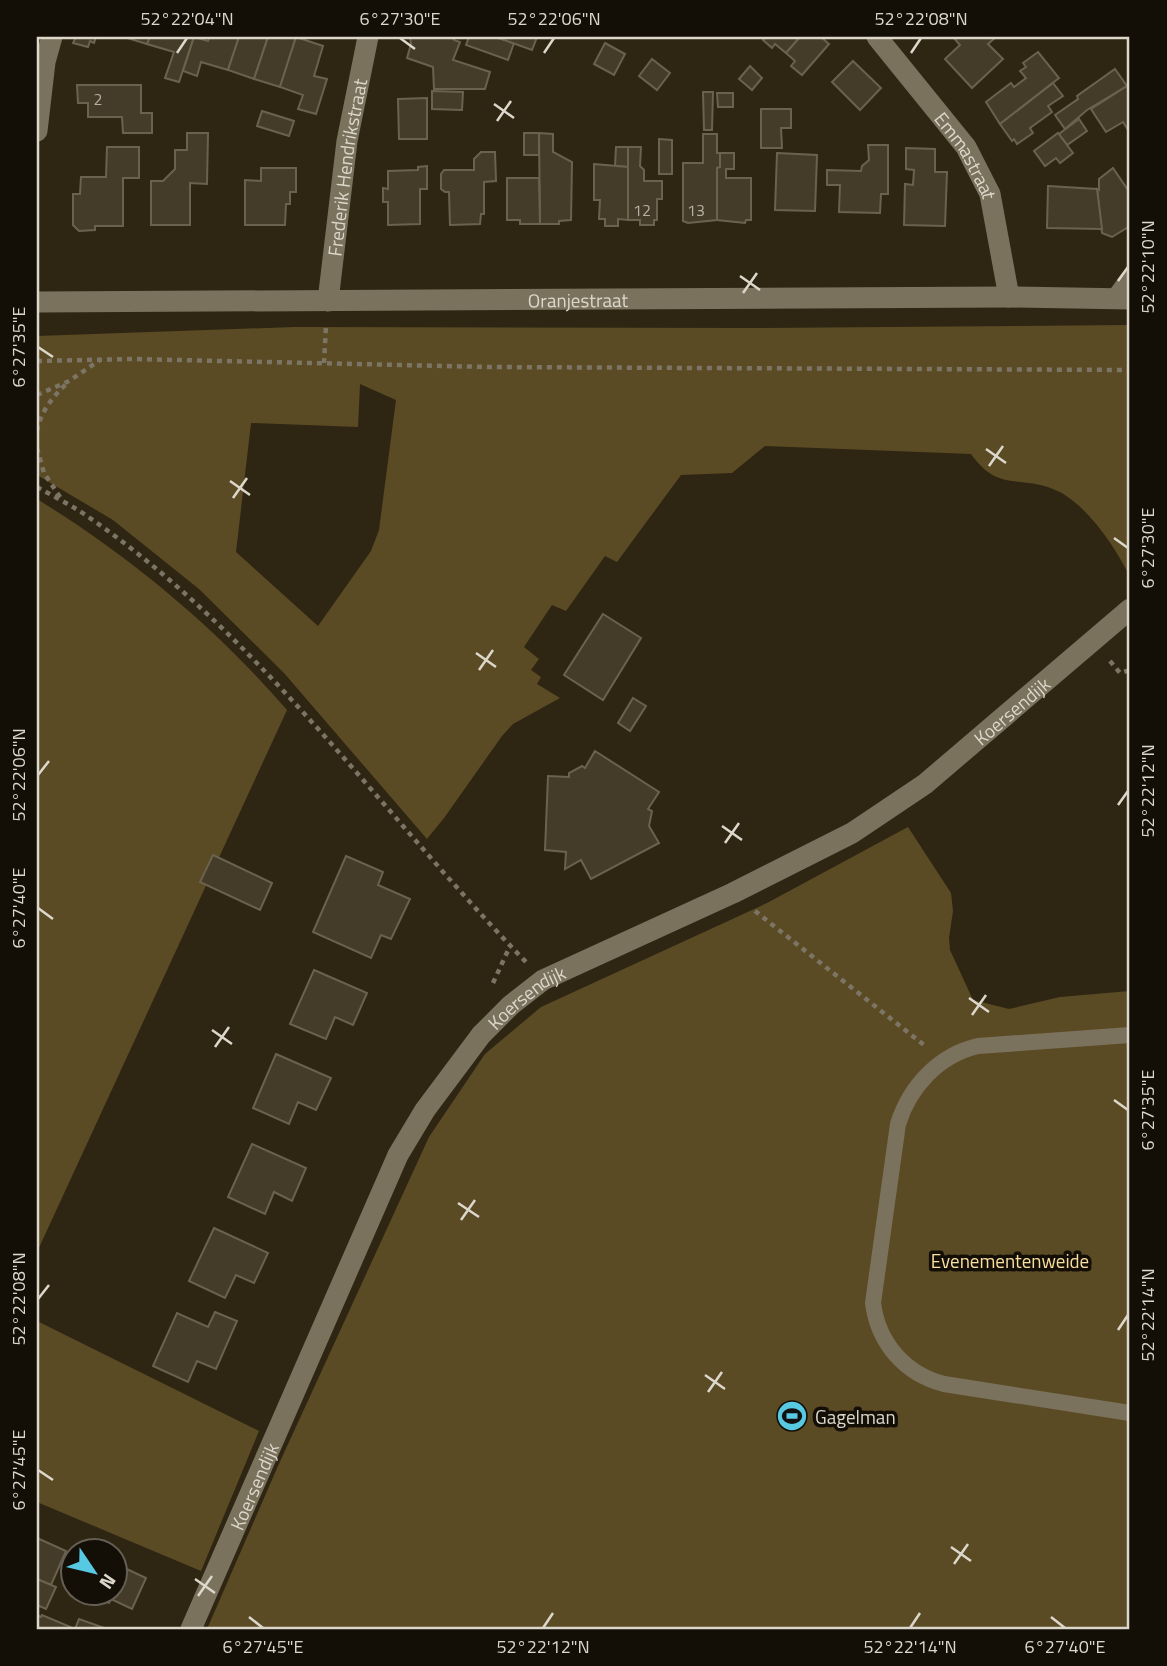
<svg xmlns="http://www.w3.org/2000/svg" width="1167" height="1666" font-family="'Titillium Web',sans-serif">
  <rect width="100%" height="100%" fill="#2e2613"/>
  <!-- green -->
  <g fill="#5b4b25" fill-rule="evenodd">
    <path d="M1130,325v252c-14,-29 -45,-76 -77,-88 -35,-14 -55,3 -82,-35l-206,-8 -33,27 -51,2 -64,87 -12,-6 -39,55 -14,-6 -28,42 15,12 -8,11 10,7 -4,7 23,14 -47,26 -11,12 -58,82 -17,21 -143,-166 -85,-84 -86,-69 -76,-45v-139l257,-9 458,1zM360,384l36,16 -17,130 -8,21 -53,75 -82,-74 15,-129 107,4z"/>
    <path d="M37,499c94,58 178,128 250,211l-250,542z"/>
    <path d="M908,827l43,66 2,18 -4,27 1,12 23,50 36,9 51,-12 70,-6v638h-923l71,-163 151,-329 56,-83 56,-47 226,-104z"/>
    <path d="M37,1321l222,110 -58,140 -164,-69z"/>
  </g>
  <!-- building -->
  <g fill="#443b28" stroke="#6b624e" stroke-width="2">
    <path d="M76,37h20l-2,6 -4,-2 -2,6 -15,-4z"/>
    <path d="M124,37h26l-3,7z"/>
    <path d="M150,37h44l-15,45 -14,-4 9,-26 -27,-8z"/>
    <path d="M194,37l14,4 1,-4h30l-11,33 -27,-8 -4,14 -14,-5z"/>
    <path d="M239,37h29l-14,42 -26,-9z"/>
    <path d="M268,37h28l-16,50 -26,-8z"/>
    <path d="M296,37l27,9 -9,30 13,3 -11,35 -18,-5 5,-14 -23,-8z"/>
    <path d="M410,37h43l1,3 6,2 -7,18 37,12 -5,17h-51l-1,-22 -26,-9 4,-14z"/>
    <path d="M469,37h26l19,6 -6,17 -42,-15z"/>
    <path d="M496,37h41l-5,13z"/>
    <path d="M766,37h34l-14,16 -11,-9 -3,4 -9,-8z"/>
    <path d="M800,37h21l8,7 -27,31 -11,-9 4,-5 -9,-8z"/>
    <path d="M953,37h43l-8,7 15,15 -31,29 -27,-29 15,-14z"/>
    <path d="M605,43l20,11 -11,21 -20,-11z"/>
    <path d="M1038,52l21,26 -59,46 -14,-22 25,-19 3,4 12,-9 -6,-7 6,-4 -3,-4z"/>
    <path d="M652,59l18,14 -13,17 -18,-14z"/>
    <path d="M853,61l28,27 -21,22 -28,-28z"/>
    <path d="M750,66l12,12 -10,12 -13,-11z"/>
    <path d="M1115,69l12,17 -40,24 -22,19 -10,-14 23,-16 -1,-3z"/>
    <path d="M1053,83l10,13 -15,10 4,6 -22,16 3,5 -16,11 -3,-5 -2,2 -12,-17z"/>
    <path d="M77,85h64v28h11v20h-29l-1,-16h-34v-14h-10z"/>
    <path d="M1127,86l3,5v42l-7,-11 -17,10 -15,-23z"/>
    <path d="M432,91l31,1 -1,18 -30,-1z"/>
    <path d="M703,92h10l-1,38h-8z"/>
    <path d="M717,93h16v14h-15z"/>
    <path d="M427,98v41h-28l-1,-40z"/>
    <path d="M761,109h30v19h-10l1,20h-21z"/>
    <path d="M262,111l32,10 -5,15 -32,-10z"/>
    <path d="M1079,119l8,12 -20,14 -8,-11z"/>
    <path d="M187,133h21l-1,51 -17,-1v42h-39v-44h12l12,-12v-19h12z"/>
    <rect x="524" y="133" width="15" height="22"/>
    <path d="M539,133l14,1v18l19,10 -1,58 -12,1v3h-19z"/>
    <path d="M1058,133l15,20 -13,10 -4,-5 -11,8 -11,-15z"/>
    <path d="M703,134h14v19h3v14l-3,1v52l-29,3 -5,-2v-58h20z"/>
    <path d="M659,139l13,1v34h-13z"/>
    <path d="M868,145h20v49h-7l-1,19 -41,-1 1,-27h-13v-15l34,1 1,-5 7,-6z"/>
    <path d="M107,147h32v31h-16v48h-28v4l-16,1 -6,-6v-31h7l1,-17h25z"/>
    <path d="M616,147h12v20l-13,-1z"/>
    <path d="M628,147h13l-1,19 4,4v11h18v18h-5v21h-3v5h-14v-5h-12z"/>
    <path d="M906,148l29,1v23h12l-2,54 -41,-1 1,-41 8,1 1,-15 -8,-1z"/>
    <path d="M481,152h14l1,29 -12,1v32h-3l-1,10 -30,1 -1,-33h-4l-4,-3v-15l3,-4h30v-11z"/>
    <path d="M720,153h14v16h-8v9h25v42h-5l-1,3 -28,-3v-52l3,-1z"/>
    <path d="M777,153l40,2 -2,56 -40,-1z"/>
    <path d="M594,164l34,3v53l-10,-1v7h-13v-7h-6l1,-19h-6z"/>
    <path d="M427,166v23h-7v35l-32,1v-23h-5v-14l5,1v-18l30,-1v-3z"/>
    <path d="M261,168h35v24h-6v12h-4l-1,21h-40v-45l16,1z"/>
    <path d="M1113,168l15,22 2,-1v37l-18,11 -10,-4 -5,-44 2,1v-11z"/>
    <path d="M507,178h32l1,46h-20v-4h-13z"/>
    <path d="M1048,186l49,3 5,40 -55,-1z"/>
    <path d="M603,614l38,24 -38,62 -39,-25z"/>
    <path d="M633,698l13,8 -16,25 -12,-8z"/>
    <path d="M595,751l64,41 -11,17 4,2 -3,15 10,17 -68,36 -10,-19 -16,9 1,-17 -21,-2 3,-74 21,1v-4l13,-7 3,2z"/>
    <path d="M213,855l59,28 -12,27 -60,-28z"/>
    <path d="M346,856l37,16 -5,13 32,14 -19,40 -10,-4 -10,23 -58,-26z"/>
    <path d="M314,970l53,23 -14,32 -18,-8 -9,22 -36,-15z"/>
    <path d="M276,1054l55,24 -15,32 -18,-8 -9,22 -36,-16z"/>
    <path d="M252,1144l54,24 -14,33 -18,-9 -9,22 -37,-17z"/>
    <path d="M214,1228l54,25 -14,30 -18,-8 -11,23 -36,-17z"/>
    <path d="M215,1312l22,9 -21,48 -19,-8 -9,21 -35,-16 24,-53 31,14z"/>
    <path d="M37,1538l29,13 -15,34 -14,-6z"/>
    <path d="M116,1564l30,14 -14,31 -21,-10 -2,4 -22,-11h29z"/>
    <path d="M37,1579l19,8 -10,22 -9,-4z"/>
    <path d="M37,1615l4,2 1,-2 33,14 4,-10 28,10h-70z"/>
  </g>
  <g fill="none" stroke-linecap="round" stroke-linejoin="round">
    <!-- path -->
    <g stroke="#7c7565" stroke-width="4.5" stroke-dasharray="5 5" stroke-linecap="butt">
      <path d="M37,361l96,-2 356,8 641,3"/>
      <path d="M324,363l2,-37"/>
      <path d="M37,395l32,-14 31,-21"/>
      <path d="M37,431c4,-20 15,-33 29,-47"/>
      <path d="M37,448l7,25 18,27"/>
      <path d="M37,487c16,9 34,18 50,29 173,119 294,297 439,446"/>
      <path d="M1110,661l10,12 10,-3"/>
      <path d="M755,911l169,134"/>
      <path d="M493,983l17,-37"/>
    </g>
    <!-- service -->
    <path stroke="#7b725d" stroke-width="16" d="M1130,1035l-152,11c-39,9 -68,40 -80,78l-25,179c5,40 32,71 71,81l186,29"/>
    <!-- minor -->
    <g stroke="#7b725d" stroke-width="21">
      <path id="s1" d="M877,37l89,110 24,47 19,103"/>
      <path d="M37,131l8,-69 7,-25"/>
      <path d="M1117,298l13,-18"/>
      <path id="s2" d="M328,301l19,-160 21,-104"/>
      <path id="s3" d="M37,302l972,-5 121,2"/>
      <path id="s4" d="M191,1629l207,-474 27,-45 56,-75 30,-30 32,-25 190,-87 119,-60 73,-49 205,-175"/>
    </g>
  </g>
  <!-- ticks -->
  <path fill="none" stroke="#dcd7cb" stroke-width="2.5" d="M400,38l15,11M177,53l10,-15M544,53l10,-15M911,53l10,-15M494,104l20,14M497,121l14,-20M740,276l20,14M1118,281l10,-14M743,293l14,-20M38,347l15,10M986,449l20,14M989,466l14,-20M230,481l20,14M233,498l14,-20M1114,538l14,10M476,653l20,14M479,670l14,-20M38,775l11,-14M1118,805l10,-14M722,826l20,14M725,843l14,-20M38,908l15,11M969,998l20,14M972,1015l14,-20M212,1030l20,14M215,1047l14,-20M1114,1100l14,10M458,1203l21,14M461,1220l14,-20M38,1299l11,-14M1118,1330l10,-15M705,1375l20,14M708,1392l14,-20M38,1470l15,10M951,1547l20,14M954,1564l14,-20M195,1579l20,14M198,1596l14,-20M249,1617l14,11M1051,1617l14,11M543,1628l10,-15M910,1628l10,-15"/>
  <!-- icons -->
  <defs>
    <g id="stadium-disc" transform="scale(1.575)"><circle r="9.5" fill="#58c9e3" stroke="#130f07"/><path d="M0-5a6.5 5 0 1 0 0 10a6.5 5 0 1 0 0-10ZM-3.5-1.8h7v3.6h-7Z" fill="#111"/></g>
  </defs>
  <g fill-rule="evenodd">
    <use href="#stadium-disc" x="792" y="1416"/>
  </g>
  <g text-anchor="middle" dominant-baseline="central" stroke-width="7" stroke-linejoin="round" paint-order="stroke">
    <!-- number labels -->
    <g font-size="16" fill="#b6b0a2">
      <text x="98" y="99">2</text>
      <text x="642" y="210">12</text>
      <text x="696" y="210">13</text>
    </g>
    <!-- street labels -->
    <g font-size="19" fill="#dcd7cb" stroke="#130f07">
      <text stroke="none"><textPath href="#s1" startOffset="149">Emmastraat</textPath></text>
      <text stroke="none"><textPath href="#s2" startOffset="135">Frederik Hendrikstraat</textPath></text>
      <text stroke="none"><textPath href="#s3" startOffset="541">Oranjestraat</textPath></text>
      <text stroke="none"><textPath href="#s4" startOffset="1290">Koersendijk</textPath></text>
      <text stroke="none"><textPath href="#s4" startOffset="723">Koersendijk</textPath></text>
      <text stroke="none"><textPath href="#s4" startOffset="156">Koersendijk</textPath></text>
    </g>
    <!-- park labels -->
    <g font-size="19" fill="#fbdf9f" stroke="#130f07">
      <text x="1010" y="1260">Evenementenweide</text>
    </g>
    <!-- poi labels -->
    <g font-size="19" fill="#dcd7cb" stroke="#130f07" text-anchor="start">
      <text x="815" y="1416">Gagelman</text>
    </g>
  </g>
  <!-- border -->
  <rect width="1167" height="1666" fill="none" stroke="#130f07" stroke-width="77"/>
  <!-- north arrow -->
  <g transform="translate(94 1572) rotate(125)"><circle r="33" fill="#130f07" stroke="#635f55" stroke-width="2"/>
  <path d="M0-5L12 26L0 18L-12 26Z" fill="#58c9e3"/>
  <text y="-10" font-size="19" font-weight="bold" text-anchor="middle" fill="#dcd7cb">N</text>
  </g>
  <rect x="38" y="38" width="1090" height="1590" fill="none" stroke="#dcd7cb" stroke-width="2.5"/>
  <g font-size="18" text-anchor="middle" fill="#dcd7cb">
    <text x="187" y="25">52°22'04"N</text>
    <text x="400" y="25">6°27'30"E</text>
    <text x="554" y="25">52°22'06"N</text>
    <text x="921" y="25">52°22'08"N</text>
    <text transform="translate(1148 267) rotate(-90)" y="6">52°22'10"N</text>
    <text transform="translate(19 347) rotate(-90)" y="6">6°27'35"E</text>
    <text transform="translate(1148 548) rotate(-90)" y="6">6°27'30"E</text>
    <text transform="translate(19 775) rotate(-90)" y="6">52°22'06"N</text>
    <text transform="translate(1148 791) rotate(-90)" y="6">52°22'12"N</text>
    <text transform="translate(19 908) rotate(-90)" y="6">6°27'40"E</text>
    <text transform="translate(1148 1110) rotate(-90)" y="6">6°27'35"E</text>
    <text transform="translate(19 1299) rotate(-90)" y="6">52°22'08"N</text>
    <text transform="translate(1148 1315) rotate(-90)" y="6">52°22'14"N</text>
    <text transform="translate(19 1470) rotate(-90)" y="6">6°27'45"E</text>
    <text x="263" y="1653">6°27'45"E</text>
    <text x="543" y="1653">52°22'12"N</text>
    <text x="910" y="1653">52°22'14"N</text>
    <text x="1065" y="1653">6°27'40"E</text>
  </g>
</svg>
